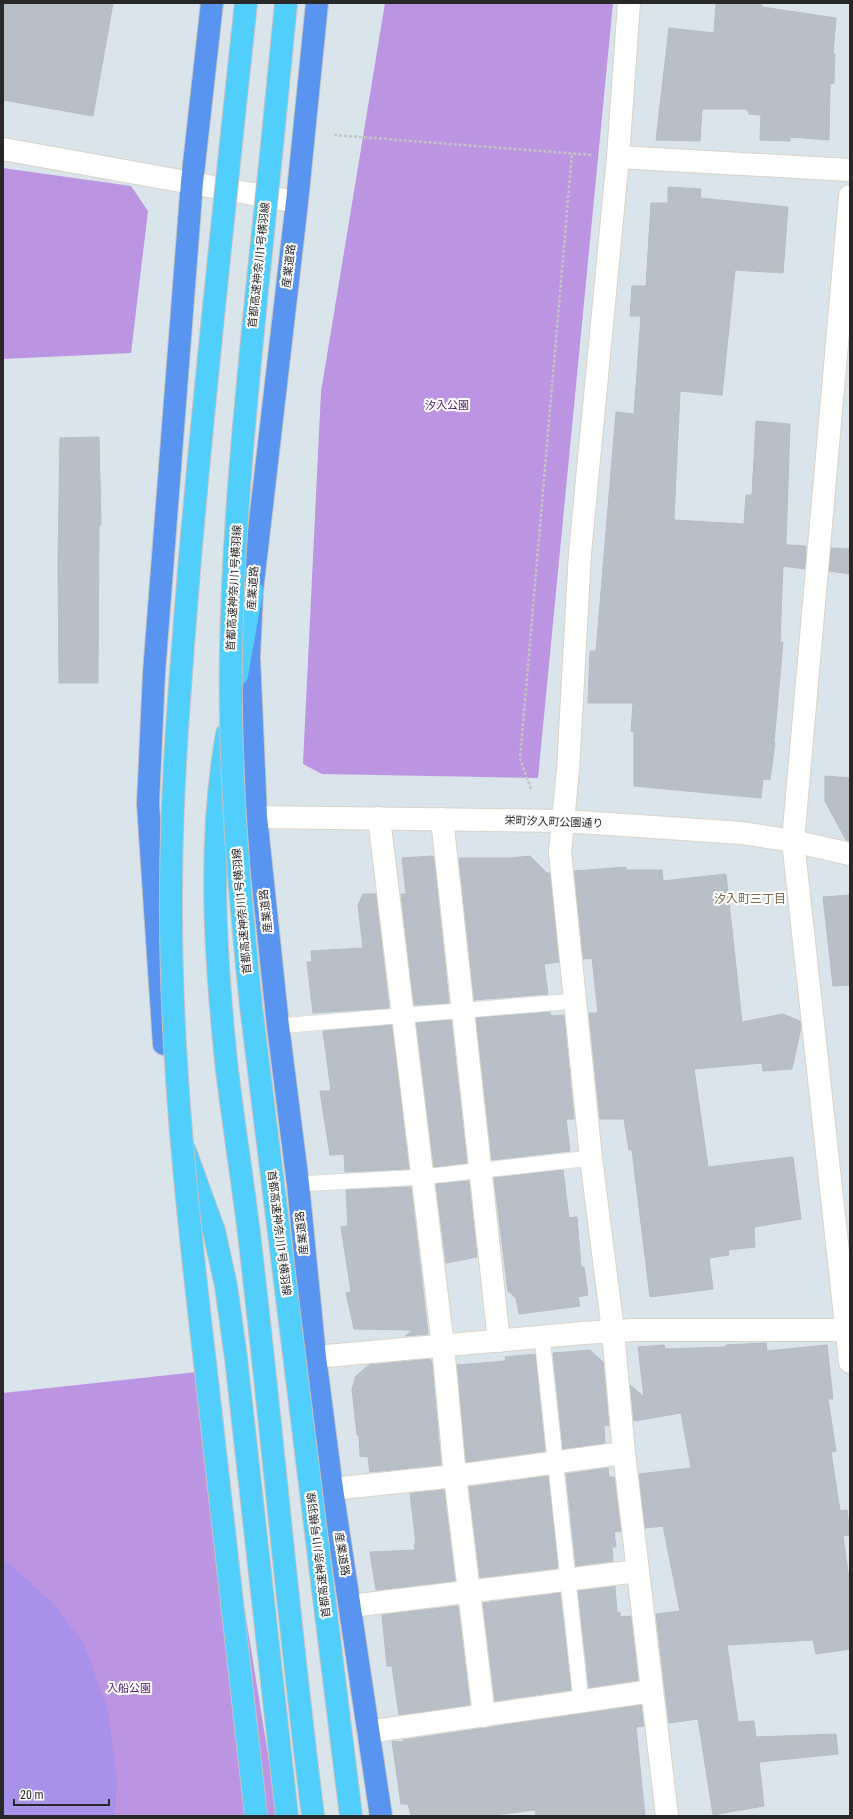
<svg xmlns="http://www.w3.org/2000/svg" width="853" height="1819" font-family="'Roboto Condensed','Noto Sans JP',sans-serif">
  <rect width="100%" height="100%" fill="#d9e4eb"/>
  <!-- green -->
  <g fill="#bc95e2">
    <path d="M385,3h228l-75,775 -216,-4 -19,-10 18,-372z"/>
    <path d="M3,168l128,18 17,25 -17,142 -128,6z"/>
    <path d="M206,1371l72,445h-275v-423z"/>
  </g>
  <!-- pitch -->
  <path fill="#a891e9" d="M3,1559l49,43 32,42 24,66 9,73 -2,33h-112z"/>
  <!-- building -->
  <g fill="#b9bfc6" stroke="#b3bdc6">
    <path d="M3,3h110l-20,113 -90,-16z"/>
    <path d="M716,3h46v4l74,11 -3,36h2l-1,29 -4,1 -1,56 -39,-3v4l-30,-1 1,-25 -12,-1 -2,-5h-45l-2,32 -44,-1 13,-112 45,5z"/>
    <path d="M668,187l33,2 -1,9 88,9 -5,66 -48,-3 -13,125 -42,-4 -6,129 70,4 2,-29h6l4,-74 34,3 -4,121 20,1 -1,23 -22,-3 -3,76h3l-9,100 1,1 -5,37 -7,-1 -2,19 -127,-12v-54l-3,-1 2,-28h-45l2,-52h6l20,-239 18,2 7,-98h-11l2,-30h14l5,-83h17z"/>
    <path d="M99,437l2,88h-2l-1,158h-39l-1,-121 2,-124z"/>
    <path d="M831,548l19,1v25l-21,-3z"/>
    <path d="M825,776l25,2v63l-4,-1 -21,-39z"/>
    <path d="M432,856l2,2 15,145 -35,2 -13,-111h5l-4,-36z"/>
    <path d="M530,856l17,17h3l9,89 -15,2 4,30 -74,6 -15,-142h53z"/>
    <path d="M626,867v3h36l1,11 63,-7 16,148 41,-8 17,7 1,6 -9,42 -29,2 -1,-8 -68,6 14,98 85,-10 8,62 -47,8 1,20 -27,3 1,5 -20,3 4,31 -63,8 -18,-147h-3l-5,-31h-24l-11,-106h9l-6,-55 -9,1 -9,-88z"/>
    <path d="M363,894h13l13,114 -76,5 -6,-51h5l-1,-11 52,-3 -5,-43z"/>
    <path d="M850,895v90l-17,1 -10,-89z"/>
    <path d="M550,1012l1,4 13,-1 10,104h-8l4,32 -78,9 -16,-142z"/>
    <path d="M451,1020l16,143 -33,4 -18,-144z"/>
    <path d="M392,1025l17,144 -64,3 -1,-18 -14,1 -10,-64h11l-8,-60z"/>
    <path d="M563,1170l6,48 8,-1 4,50h3l4,28 -10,2 2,9 -61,8 -3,-16 -8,-7 -14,-113z"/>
    <path d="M469,1181l8,76 -31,6 -10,-79z"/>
    <path d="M411,1187l17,147 -23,2 8,-6 -59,-1 -8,-36 5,-1 -10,-65 7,-1 -2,-36z"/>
    <path d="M766,1343l1,8 60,-6 6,54h-5l8,52 -5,1 9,59 7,-1 3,25 -7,1 7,51v62l-34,5 -3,-14 -86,5 11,77 16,-1 2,16 80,-3 2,20 -79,8 5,44 -51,9 -15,-96 -29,4 -13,-109 24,-3 -17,-85 -18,2 -6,-54 52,-6 -10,-55 -47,8 -4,-36 14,12 -6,-50 26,-2 1,4 61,-2v-2z"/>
    <path d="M590,1350l13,12 6,63 -5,1 1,17 -42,6 -10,-96z"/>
    <path d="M535,1354l10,97 -79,11 -9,-97 49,-4 -1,-4z"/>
    <path d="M430,1359l2,4 9,102 -71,7 -2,-15 -8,-1 -1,-21h-2l-5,-46 4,-13 13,-11z"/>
    <path d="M608,1468l1,9h5l7,54 -7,1 2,15h-4l1,14 -37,5 -10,-92z"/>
    <path d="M548,1476l10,92 -78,10 -11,-91z"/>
    <path d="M444,1490l11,91 -79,9 -6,-38 45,-2 -1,-6h2l-6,-51z"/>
    <path d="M615,1586l2,27 3,-1v5l11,-1 7,64 -49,8 -11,-97z"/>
    <path d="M560,1593l11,97 -76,11 -12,-98z"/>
    <path d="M458,1606l12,99 -71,10 -7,-49h-5l-5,-51z"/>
    <path d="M641,1705l3,21 -8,1 9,89h-109l-1,-6 -49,6h-75l-3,-12h-7l-9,-63 11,1v-2z"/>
  </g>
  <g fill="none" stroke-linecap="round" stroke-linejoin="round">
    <!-- lane casing -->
    <g stroke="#dad4c8" stroke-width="16">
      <g id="lane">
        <path d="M278,1026l297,-25"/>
        <path d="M298,1184l124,-7 169,-19"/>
        <path d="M542,1337l39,364"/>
      </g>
    </g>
    <!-- street casing -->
    <g stroke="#dad4c8" stroke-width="24">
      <g id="street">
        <path d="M629,3l-11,154 -38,396 -12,217 -8,82 31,306 22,173 11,122 43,363"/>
        <path d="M3,149l294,53"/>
        <path d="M618,157l232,13"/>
        <path d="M379,818l64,528 12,130 29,240"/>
        <path d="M442,819l57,522"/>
        <path d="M315,1357l268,-24 50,-3h217"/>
        <path d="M332,1489l123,-13 169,-23"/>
        <path d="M351,1606l287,-35"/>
        <path d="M368,1732l284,-41"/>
      </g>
    </g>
    <!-- secondary casing -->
    <g stroke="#dad4c8" stroke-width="24">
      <g id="secondary">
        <path d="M850,196l-57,645 57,521"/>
        <path d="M256,817l308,4 178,12 51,8 57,13"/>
      </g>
    </g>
    <!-- primary casing -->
    <g stroke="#c3c3c3" stroke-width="24">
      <g id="primary">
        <path d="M317,3l-20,199 -45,389 -3,66 7,160 22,209 20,158 17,173 17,132 49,327"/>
        <path d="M164,1044l-16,-240 6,-131 38,-491 20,-179"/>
      </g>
    </g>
    <!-- highway casing -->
    <g stroke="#c3c3c3" stroke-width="24">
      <g id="highway">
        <path d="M237,675l15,-84"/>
        <path d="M227,734c-19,108 -12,219 -1,327 7,63 18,126 25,190 22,188 38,377 62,565"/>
        <path d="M185,1151l29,80 12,55 10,72 51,458"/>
      </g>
    </g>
    <!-- path -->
    <g stroke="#c3c3c3" stroke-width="2.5" stroke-dasharray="3 2" stroke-linecap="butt">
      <path d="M334,135l258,20"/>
      <path d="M531,789l-11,-30 52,-606"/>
    </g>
    <!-- lane -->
    <use href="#lane" stroke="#fff" stroke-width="15"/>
    <!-- street -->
    <use href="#street" stroke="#fff" stroke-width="22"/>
    <!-- secondary -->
    <use href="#secondary" stroke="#fff" stroke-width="22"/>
    <!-- primary -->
    <use href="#primary" stroke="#5994f0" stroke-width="22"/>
    <!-- highway -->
    <use href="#highway" stroke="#52cefd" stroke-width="22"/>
    <!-- highway-bridge casing -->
    <g stroke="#c3c3c3" stroke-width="24" stroke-linecap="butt">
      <g id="highway-bridge">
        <path d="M246,3c-20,185 -40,370 -56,555 -9,113 -19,226 -19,338 -1,162 17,323 36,484 16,145 33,291 49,436"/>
        <path d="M286,3c-9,96 -19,191 -29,287 -12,120 -24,242 -26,363 -2,118 8,235 20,353l100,810"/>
      </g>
    </g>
    <!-- highway-bridge -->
    <use href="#highway-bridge" stroke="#52cefd" stroke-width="22"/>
  </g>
  <g text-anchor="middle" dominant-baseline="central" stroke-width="4" stroke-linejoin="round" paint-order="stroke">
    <!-- street labels -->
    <g font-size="11" fill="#282828" stroke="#fff">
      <text transform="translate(259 265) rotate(-84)">首都高速神奈川1号横羽線</text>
      <text transform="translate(289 266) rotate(-83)">産業道路</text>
      <text transform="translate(234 588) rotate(-87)">首都高速神奈川1号横羽線</text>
      <text transform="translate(253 588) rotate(-86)">産業道路</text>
      <text transform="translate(554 822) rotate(2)">栄町汐入町公園通り</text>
      <text transform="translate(242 911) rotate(-95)">首都高速神奈川1号横羽線</text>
      <text transform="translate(266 911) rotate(-96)">産業道路</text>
      <text transform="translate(279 1233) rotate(83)">首都高速神奈川1号横羽線</text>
      <text transform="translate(302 1233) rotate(-96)">産業道路</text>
      <text transform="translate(342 1554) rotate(81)">産業道路</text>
      <text transform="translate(319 1555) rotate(-97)">首都高速神奈川1号横羽線</text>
    </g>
    <!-- park labels -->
    <g font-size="11" fill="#491964" stroke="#fff">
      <text x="447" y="405">汐入公園</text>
      <text x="129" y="1688">入船公園</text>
    </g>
    <!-- neighbourhood labels -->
    <g font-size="12" fill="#786849" stroke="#fff">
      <text x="750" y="899">汐入町三丁目</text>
    </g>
  </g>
  <!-- border -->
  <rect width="853" height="1819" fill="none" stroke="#282828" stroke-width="8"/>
  <!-- scale -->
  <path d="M14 1799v6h95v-6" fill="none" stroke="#282828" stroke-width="2"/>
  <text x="20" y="1799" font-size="12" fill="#282828" stroke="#ffffff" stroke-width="3" paint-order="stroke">20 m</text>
</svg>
